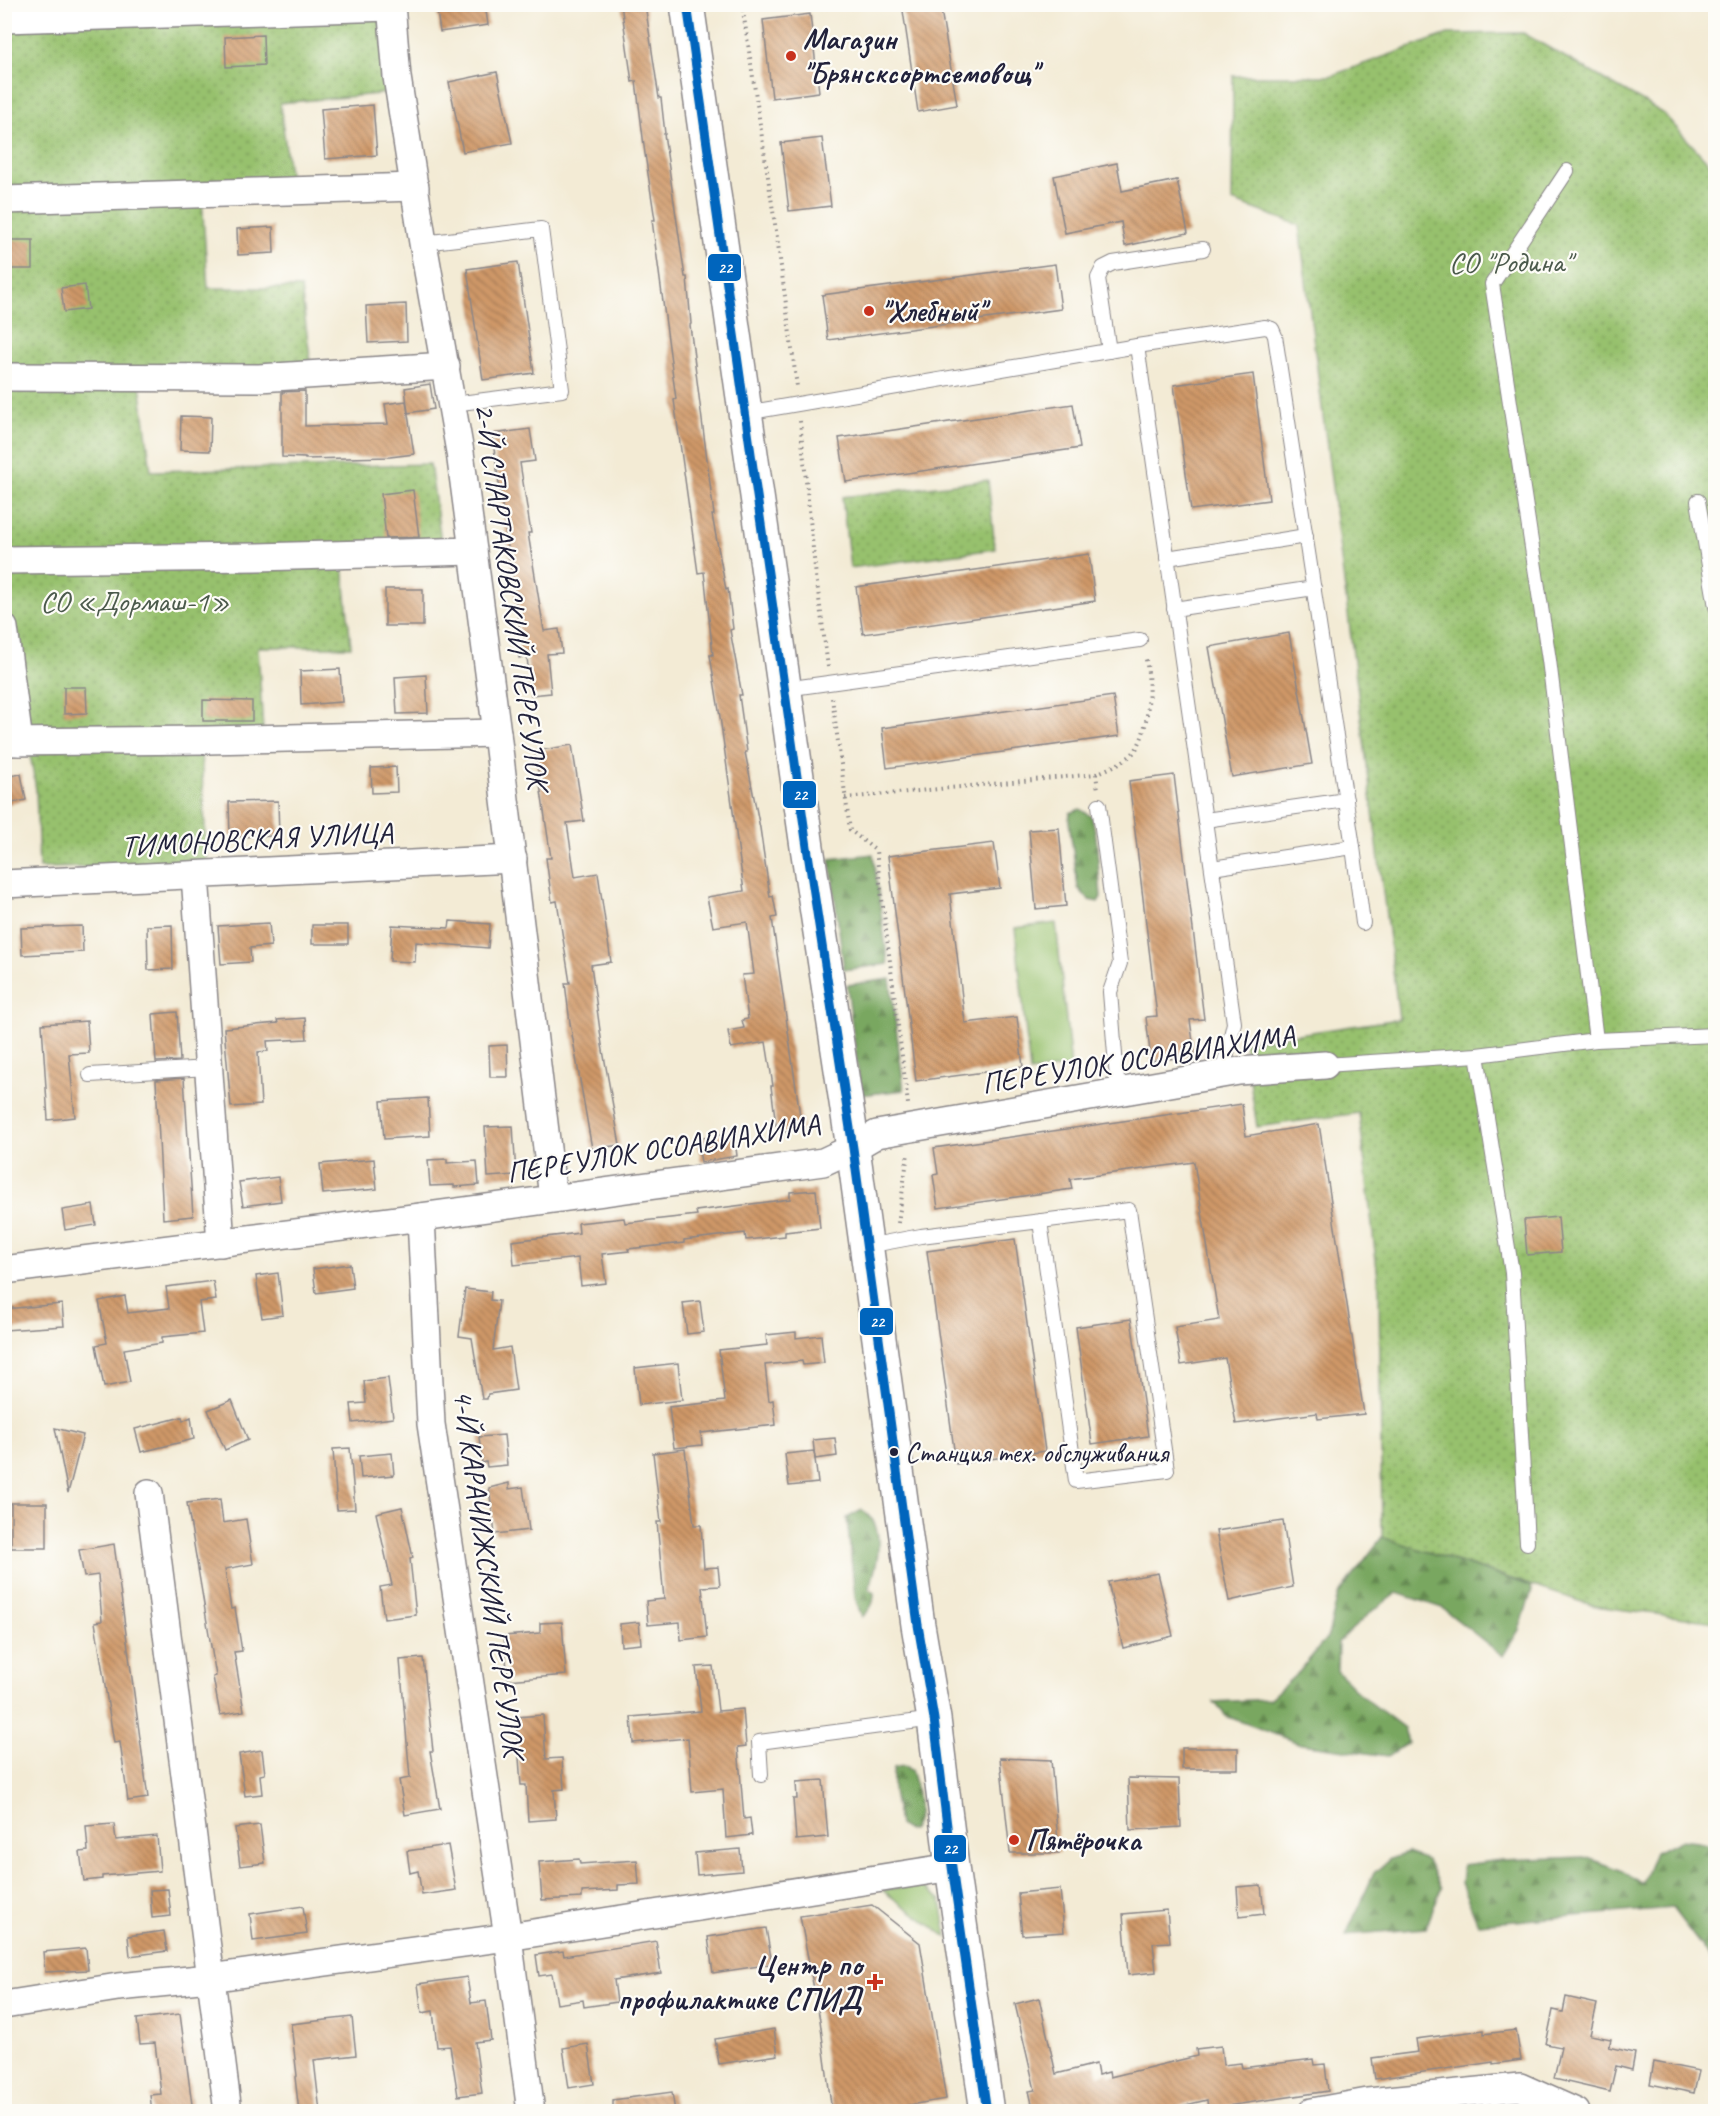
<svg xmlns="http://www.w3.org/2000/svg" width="1720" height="2116" font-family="Caveat,sans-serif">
  <defs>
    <pattern id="forest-firs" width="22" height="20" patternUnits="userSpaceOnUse" patternTransform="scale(1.5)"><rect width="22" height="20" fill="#79a760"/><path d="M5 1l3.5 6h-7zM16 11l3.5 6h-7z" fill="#638850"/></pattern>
    <pattern id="park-dots" width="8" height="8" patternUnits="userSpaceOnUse" patternTransform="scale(1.5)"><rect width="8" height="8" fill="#97c16d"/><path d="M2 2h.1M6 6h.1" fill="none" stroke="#7b9c5b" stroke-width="1.8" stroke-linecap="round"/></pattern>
    <pattern id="building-back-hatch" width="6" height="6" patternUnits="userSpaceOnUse" patternTransform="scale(1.5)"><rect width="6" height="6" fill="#cf9868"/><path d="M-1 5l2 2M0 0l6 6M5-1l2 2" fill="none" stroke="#a87c57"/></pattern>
  </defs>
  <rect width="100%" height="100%" fill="#fdfcf7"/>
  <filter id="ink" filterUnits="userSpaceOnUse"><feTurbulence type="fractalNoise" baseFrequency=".0167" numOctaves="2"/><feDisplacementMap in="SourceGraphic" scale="12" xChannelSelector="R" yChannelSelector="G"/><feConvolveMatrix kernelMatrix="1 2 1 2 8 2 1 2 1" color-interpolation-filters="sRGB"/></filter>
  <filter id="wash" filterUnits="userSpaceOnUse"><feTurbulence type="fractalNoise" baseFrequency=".008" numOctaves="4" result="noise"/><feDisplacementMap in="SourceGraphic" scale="24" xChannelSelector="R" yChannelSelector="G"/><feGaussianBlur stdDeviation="1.35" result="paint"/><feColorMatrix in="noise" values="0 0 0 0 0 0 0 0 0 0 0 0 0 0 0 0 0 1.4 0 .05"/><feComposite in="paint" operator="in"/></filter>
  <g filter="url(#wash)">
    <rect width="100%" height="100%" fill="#f3ebd5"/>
    <!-- grass -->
    <g fill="#97c16d" stroke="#5c7254" stroke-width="1.5">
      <path d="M1056,923l15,144 -41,5 -15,-144z"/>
      <path d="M921,1885l20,15 6,37 -65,-47z"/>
    </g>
    <!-- forest -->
    <g fill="url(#forest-firs)" stroke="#4e644e" stroke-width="1.5">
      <path d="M1080,809l12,8 4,19 5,61 -3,5 -9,-2 -11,-12 -9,-67 1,-8z"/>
      <path d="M873,854l15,110 -44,6 -14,-111z"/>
      <path d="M890,979l14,111 -43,5 -14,-110z"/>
      <path d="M862,1510c26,15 15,57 7,79l5,4c0,11 -4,17 -12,24l-7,-19 -8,-80z"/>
      <path d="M1382,1537l149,49 1,5 -13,39 -16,26 -61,-48 -45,-15 -26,19 -33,30 -1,29 25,25 42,32 4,15 -20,13 -87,-12 -75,-28 -12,-14 55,-3 31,-28 28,-35 10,-41z"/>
      <path d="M903,1766l8,4c5,16 13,47 0,60h-5l-7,-5c-3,-20 -9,-37 -5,-57z"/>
      <path d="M1680,1840l35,4v120l-43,-56 -194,16 -17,-41 2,-18 38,-5 84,-3 37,14 20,13 13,-32z"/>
      <path d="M1407,1853l20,7 14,28 -15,40 -80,7 28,-62 16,-14z"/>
    </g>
    <!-- park -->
    <g fill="url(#park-dots)" stroke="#5c7254" stroke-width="1.5">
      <path d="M4,5h374l11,88 -109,10 12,93 -90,3 6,89h93l12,92 -173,4 11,87 279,-7 14,98 -101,3 8,82h-93l5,84 -63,3 7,131 -168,3 -3,-79 -7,-40 -24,1z"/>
      <path d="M1523,33l140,80 52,57v1452l-120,-16 -213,-69 -3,-250 -20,-174 -102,14 -13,-85 155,-23 -100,-794 -67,-24 1,-125h97l118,-42z"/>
      <path d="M988,480l7,69 -145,19 -8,-71z"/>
    </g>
    <g id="blocks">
      <!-- building -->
      <g fill="url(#building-back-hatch)">
        <path d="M436,4h49l3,21 -48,7z"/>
        <path d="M621,4h24l14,94h2l4,36h-1l21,143h2l4,47 -1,1 24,190h-2l14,75 2,-1 5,40 -3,1 12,65h-3l8,57h-2l15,76 10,69 3,-1 4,21 -5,1 30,212 -25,3 -6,-47h2l-7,-44 -35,6 -3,-17 16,-3 -2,-8 6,-1 -6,-44 12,-1 -7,-52 -34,5 -6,-30 37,-6 -24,-174 -10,-62h3l-9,-83 -6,1 -24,-173 2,-1 -24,-179h3l-10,-66 -9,-73 -4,1z"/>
        <path d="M902,4h38l17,101 -39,7z"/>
        <path d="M810,14l9,78 -47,6 -9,-78z"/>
        <path d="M263,35l1,30 -38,2 -1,-30z"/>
        <path d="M497,72l15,71 -49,9 -14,-70z"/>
        <path d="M373,105l4,50 -52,4 -4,-50z"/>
        <path d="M822,138l9,68 -42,5 -8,-68z"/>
        <path d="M1117,163l5,28 55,-11 11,53 -63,13 -4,-24 -56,11 -11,-57z"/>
        <path d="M273,227l1,26 -36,2 -1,-26z"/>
        <rect x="8" y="240" width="25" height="29"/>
        <path d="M518,262l16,111 -51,7 -16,-111z"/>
        <path d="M1055,264l6,45 -233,31 -6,-45z"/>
        <path d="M85,285l3,24 -24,3 -3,-24z"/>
        <path d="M406,304l1,37 -39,2 -2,-37z"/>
        <path d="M1253,374l16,126 -78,10 -17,-125z"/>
        <path d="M430,384l4,25 -26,4 -3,-25z"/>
        <path d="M305,391v35l83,-2 -3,-20 21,-3 8,53 -24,3 -85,2v-1l-23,-1v-65z"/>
        <path d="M1073,404l7,44 -234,34 -7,-44z"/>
        <path d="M181,416l30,1 -1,34 -30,-1z"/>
        <path d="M530,429l5,32 -15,2 11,70h-3l16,98 15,-2 3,24 -15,1 4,39 -20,2 -4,-38 -8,1 -2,-24 3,-1 -28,-199z"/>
        <path d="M413,490l6,47 -33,1 -5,-44z"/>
        <path d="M1089,554l6,47 -232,33 -7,-47z"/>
        <rect x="385" y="589" width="38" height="37"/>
        <path d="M1289,633l23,131 -80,13 -23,-130z"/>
        <path d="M340,669l2,33 -41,3 -1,-34z"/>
        <path d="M426,675l2,38 -31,1 -2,-37z"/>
        <path d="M64,687h22l1,26 -23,1z"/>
        <path d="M1113,696l6,40 -232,32 -5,-40z"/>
        <path d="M203,700l49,1v20h-49z"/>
        <path d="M572,745l12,76 -17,2 8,54 23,-4 13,89 -20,3 11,80 18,100 -28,4 -22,-126 -5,-40h5l-13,-82 -5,1 -6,-44h5l-16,-107z"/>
        <path d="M396,767l1,25 -25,1 -1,-25z"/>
        <path d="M21,774l5,26 -22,5v-28z"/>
        <path d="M1174,775l30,244 -14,1 5,36 -44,5 -5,-44 11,-1 -28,-235z"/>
        <path d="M278,801l1,35 -49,1 -1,-35z"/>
        <path d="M1059,828l7,78 -30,3 -7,-79z"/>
        <path d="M994,843l6,45 -50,6 15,129 52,-6 6,50 -107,14 -28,-225z"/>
        <path d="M450,921l40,3 -2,24 -72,-6 -1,20 -25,-1 2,-36 57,3z"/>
        <path d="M269,923l2,23 -21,2 1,14 -30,2 -3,-38z"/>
        <path d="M172,925l1,44 -25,1 -1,-44z"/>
        <rect x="312" y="925" width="36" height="19"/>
        <path d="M82,926l1,26 -61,3 -1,-27z"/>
        <path d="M177,1012l3,49 -24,1 -3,-48z"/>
        <path d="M305,1018l2,21 -40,2 1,10 -10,1 3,53 -30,2 -7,-79 54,-5 -1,-3z"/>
        <path d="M87,1021l2,32 -20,1 6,63 -27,3 -6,-96z"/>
        <path d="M507,1045l1,32h-18l-1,-31z"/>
        <path d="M184,1078l9,138 -30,3 -7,-139z"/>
        <path d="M428,1098l2,38 -46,3 -3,-38z"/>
        <path d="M1242,1104l4,32 73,-12 45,290 -46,5 -1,-6 -81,11 -11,-66 -44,7 -6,-38 44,-7 -25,-158 -124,17 2,10 -134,19 -5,-33 5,-1 -4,-26z"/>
        <path d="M513,1126l3,49 -28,2 -3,-50z"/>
        <path d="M734,1133l3,23 -36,6 -4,-23z"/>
        <path d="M374,1159l3,30 -54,5 -3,-30z"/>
        <path d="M447,1159v4l30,-2 2,24 -25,2v-2l-24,1 -2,-26z"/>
        <path d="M278,1177l3,24 -38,5 -4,-24z"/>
        <path d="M816,1190l4,38 -35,4v4l-39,4 -1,-7 -61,7v3l-56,6 1,2 -27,3 4,29 -25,3 -3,-28 -64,7 -2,-24 67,-8 -1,-10 46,-5 1,5 72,-8 -1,-4 94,-12v-7z"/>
        <path d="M93,1205l3,20 -31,5 -3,-20z"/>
        <path d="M1558,1217l3,35 -34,3 -3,-35z"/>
        <path d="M1015,1239l30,212 -89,13 -29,-213z"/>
        <path d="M350,1264l3,24 -37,5 -3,-24z"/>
        <path d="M278,1273l5,42 -21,3 -6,-42z"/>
        <path d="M213,1281l3,19 -17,2 4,31 -41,4v6l-38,6 6,33 -26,5 -8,-42 11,-2 -8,-42 26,-5 3,17 41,-5 -3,-21z"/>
        <path d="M465,1289l26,3 -1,8 9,1 -6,49 17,-3 6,43 -28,4 -1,5h-5l-10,-61 -13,-2z"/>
        <path d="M700,1301l4,31 -17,2 -4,-31z"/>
        <path d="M62,1304l2,22 -60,4v-21z"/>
        <path d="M1131,1319l17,117 -56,8 -16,-117z"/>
        <path d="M796,1332v6l25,-3 3,28 -21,2 -1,-4 -37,4 4,36 4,-1 3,25 -75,8 1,12 -28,3 -5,-41 56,-6 -6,-51 48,-5 -1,-10z"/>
        <path d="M678,1363l4,37 -43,5 -4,-37z"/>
        <path d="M388,1378l5,40 -40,5 -2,-19 15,-1 -2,-22z"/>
        <path d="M232,1400l16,40 -23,10 -17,-40z"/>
        <path d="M182,1417l1,4 8,-4 3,22 -53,13 -6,-23z"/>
        <path d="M55,1428l28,7 -15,58z"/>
        <path d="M504,1435l3,30 -20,2 -1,-5 -4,1 -3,-26z"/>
        <path d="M835,1438l2,18 -22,3 -2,-19z"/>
        <path d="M350,1448l5,61 -18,1 -4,-61z"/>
        <path d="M685,1449l9,76h7l3,43 14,-1 2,19 -18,1 5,50 -26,3 -1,-18 -32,3 -2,-24 18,-2 -7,-77h4l-8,-69z"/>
        <path d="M814,1451l4,32 -29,3 -4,-32z"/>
        <path d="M392,1453l2,22 -33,3 -2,-22z"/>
        <path d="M509,1483v6l14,-2 6,43 -34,4 -6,-46z"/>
        <path d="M220,1499l3,24 23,-4 7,45 -28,5 6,40 4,-1 7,43 -8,1 10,59 -24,4 -7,-38 3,-1 -29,-173z"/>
        <rect x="11" y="1503" width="36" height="45"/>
        <path d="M402,1507l11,51 -3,1 6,56 -32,4 -4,-32 12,-2 -16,-72z"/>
        <path d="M1283,1521l10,66 -64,14 -13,-70z"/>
        <path d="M114,1544l34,254 -20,3 -8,-59 -6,1 -19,-121 7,-1 -4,-46 -14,2 -5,-27z"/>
        <path d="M1158,1573l15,63 -50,12 -15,-66z"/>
        <path d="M562,1622l4,53 -58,5 -4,-44 36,-3v-10z"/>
        <path d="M639,1622l2,22 -20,2 -1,-22z"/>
        <path d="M423,1658l10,93h-3l10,58 -35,6 -6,-35 11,-2 -10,-118z"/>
        <path d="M713,1666l5,45 25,-2 3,37 -8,1 6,72 6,-1 2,17 -26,3 -3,-49 -31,3 -4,-54 -55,5 -2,-26 70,-6 -5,-44z"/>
        <path d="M543,1715l3,44 16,-1 2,31 -10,1 2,29 -28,2 -2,-36h-5l-5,-68z"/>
        <rect x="1182" y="1748" width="56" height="21"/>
        <path d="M262,1750l3,24 -5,1 2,19 -17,2 -6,-42z"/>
        <path d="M1000,1758l51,2 8,93h-49z"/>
        <path d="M1128,1778l51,1 2,48 -51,3z"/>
        <path d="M823,1780l5,57 -32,3 -3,-41h4l-1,-17z"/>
        <path d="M114,1824l2,16 41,-4 3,35 -58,5v3l-18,2 -4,-29 8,-1 -2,-25z"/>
        <path d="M260,1825l5,38 -25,3 -5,-38z"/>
        <path d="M448,1845l8,45 -34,5 -4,-24 -8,2 -3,-22z"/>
        <path d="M740,1849l2,22 -45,4 -2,-22z"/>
        <path d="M579,1859l1,5 57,-4 2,24 -21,1v5l-36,2v6l-40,2 -3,-38z"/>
        <path d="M1261,1885l3,29 -25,3 -2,-30z"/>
        <path d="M168,1889l3,27 -19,2 -2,-28z"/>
        <path d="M1060,1889l4,43 -42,3 -4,-42z"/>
        <path d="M872,1905l48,38 26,156 -79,13h-35l-12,-92 -20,-104z"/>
        <path d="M303,1906l4,28 -54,7 -3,-27z"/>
        <path d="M1167,1910l3,32 -17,1 3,29 -28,3 -5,-61z"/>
        <path d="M766,1928l6,36 -59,9 -5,-36z"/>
        <path d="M164,1931l3,20 -37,5 -2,-20z"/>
        <path d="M656,1941l5,32 -47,7 3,22 -33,5 -1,-7 -26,4 -5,-30 -13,2 -3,-21 27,-4 1,5z"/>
        <path d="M86,1948l2,22 -43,2 -2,-20z"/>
        <path d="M467,1977l4,26 15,-2 5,39 -16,2 7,51 -24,3 -8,-50 -13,1 -4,-36 -11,2 -4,-29z"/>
        <path d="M1566,1997l31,7 -7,31 21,4 -2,8 26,6 -3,17 -16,-4 -6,26 -56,-13 7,-32 -15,-3 7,-34 10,2z"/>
        <path d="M1039,1998l17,76 40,-10 2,11 11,-3 1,5 87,-21 -1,-7 25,-3 2,19 18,-2 1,5 71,-9 1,6 11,-1 3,27 -120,18 -1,-9 -50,12h-123l-5,-21 6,-1 -20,-86z"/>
        <path d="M180,2014l13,98h-41l-2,-17 11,-1 -6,-51 -15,1 -3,-25z"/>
        <path d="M352,2017l4,38 -42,5 6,52h-21l-4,-35 2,-1 -6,-52z"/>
        <path d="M774,2029l4,26 -59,9 -4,-25z"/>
        <path d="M1484,2030v4l32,-4 5,30 -28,4v-2l-118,17 -3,-21 46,-6 -2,-13z"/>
        <path d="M588,2044l6,40 -25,4 -6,-40z"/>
        <path d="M1654,2062l45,9 -5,22 -44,-9z"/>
        <path d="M672,2092l3,20h-62v-12z"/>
      </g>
    </g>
  </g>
  <g filter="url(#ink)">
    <use href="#blocks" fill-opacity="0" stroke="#8a8688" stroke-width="1.5"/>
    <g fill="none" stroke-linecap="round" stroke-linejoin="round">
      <!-- service casing -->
      <g stroke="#8a8688" stroke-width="16">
        <g id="service">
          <path d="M1567,171l-75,113 57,376 47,380"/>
          <path d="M423,243l118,-14 21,161 -109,14"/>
          <path d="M1137,346l97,677 -12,51"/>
          <path d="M1109,351l-11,-73 5,-10 10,-5 90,-14"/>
          <path d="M745,413l392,-67 128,-19 7,2 3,7 78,511 -141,21"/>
          <path d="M1698,501l18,106"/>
          <path d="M1167,558l139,-22"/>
          <path d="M1174,609l140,-21"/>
          <path d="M785,689l355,-49"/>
          <path d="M1099,805l21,158 -10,29 8,100"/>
          <path d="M1205,820l141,-20"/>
          <path d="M1353,847l10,76"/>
          <path d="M1477,1055l35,218 15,270"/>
          <path d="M1325,1065l152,-10 119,-15 120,-5"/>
          <path d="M90,1075l118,-7"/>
          <path d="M867,1246l54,-10 208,-26 38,260 -91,11 -36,-260"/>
          <path d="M761,1775l-2,-33 175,-23"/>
        </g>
      </g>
      <!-- minor casing -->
      <g stroke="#8a8688" stroke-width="30">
        <g id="minor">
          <path d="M391,4l6,73 26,166 37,209 37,281 56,465"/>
          <path d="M4,19l387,-12"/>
          <path d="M4,200l411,-13"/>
          <path d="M4,377l255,1 187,-12"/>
          <path d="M4,560l254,-3 215,-6"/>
          <path d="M4,628l15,114"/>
          <path d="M4,742l203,-2 290,-7"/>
          <path d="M195,875l26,368"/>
          <path d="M4,884l509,-25"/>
          <path d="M421,1217l10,207 77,513 23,175"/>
          <path d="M4,1270l417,-53 402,-55 30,-14 24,-14 362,-63 86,-6"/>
          <path d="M149,1493l79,619"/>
          <path d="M4,2005l114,-18 92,-9 298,-41 444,-70"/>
          <path d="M1312,2112l56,-10 152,-15 56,25"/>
        </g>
      </g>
      <!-- tertiary casing -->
      <g stroke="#8a8688" stroke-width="36">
        <path id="tertiary" d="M687,4l120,843 46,301 65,477 16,94 18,148 35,245"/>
      </g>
      <!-- path -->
      <g stroke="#8a8688" stroke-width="4" stroke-dasharray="1.5 4.5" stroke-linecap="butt">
        <path d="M742,4l36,240 19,143"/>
        <path d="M800,421l15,147 13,99"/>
        <path d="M832,698l18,132 26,21 32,253"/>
        <path d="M1096,774c11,-5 24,-10 34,-18 20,-15 22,-77 15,-100"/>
        <path d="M845,798l251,-24 2,16"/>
        <path d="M898,1223l10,-70"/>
      </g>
      <!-- service -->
      <use href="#service" stroke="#fff" stroke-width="14"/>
      <!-- minor -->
      <use href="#minor" stroke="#fff" stroke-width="27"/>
      <!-- tertiary -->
      <use href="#tertiary" stroke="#fff" stroke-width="33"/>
      <!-- bus-1 casing -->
      <g stroke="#fdfcf7" stroke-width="14">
        <path id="bus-1" d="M687,4l120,843 46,301 65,477 16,94 18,148 35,245"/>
      </g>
      <!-- bus-1 -->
      <use href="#bus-1" stroke="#0065bd" stroke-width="9"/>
    </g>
  </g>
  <!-- markers -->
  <g fill="#c8321e" stroke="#fdfcf7" stroke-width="2">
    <circle cx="791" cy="56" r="6"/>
    <circle cx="869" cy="311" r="6"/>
    <circle cx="1014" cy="1840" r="6"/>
    <path d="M872 1973h6v6h6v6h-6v6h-6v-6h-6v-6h6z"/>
  </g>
  <circle fill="#22223b" stroke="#fdfcf7" stroke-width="2" cx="894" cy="1452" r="5"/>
  <g text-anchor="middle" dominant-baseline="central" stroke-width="4.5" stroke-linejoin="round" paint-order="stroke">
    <!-- bus labels -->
    <g font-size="28" fill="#22223b" stroke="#fdfcf7" text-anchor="start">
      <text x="905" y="1452">Станция тех. обслуживания</text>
    </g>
    <!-- poi labels -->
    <g font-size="30" font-weight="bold" fill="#22223b" stroke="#fdfcf7" text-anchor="start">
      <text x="803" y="39">Магазин<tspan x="803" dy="34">"Брянсксортсемовощ"</tspan></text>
      <text x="881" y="311">"Хлебный"</text>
      <text x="1026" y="1840">Пятёрочка</text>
      <text x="862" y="1965" text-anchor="end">Центр по<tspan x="862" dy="34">профилактике СПИД</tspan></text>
    </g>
    <!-- park labels -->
    <g font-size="30" fill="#4b5a4c" stroke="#fdfcf7">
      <text x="1510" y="262">СО "Родина"</text>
      <text x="135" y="601">СО «Дормаш-1»</text>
    </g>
    <!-- street labels -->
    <g font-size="30" fill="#22223b" stroke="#fdfcf7">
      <text transform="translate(512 596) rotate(82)">2-Й СПАРТАКОВСКИЙ ПЕРЕУЛОК</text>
      <text transform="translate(257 839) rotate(-3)">ТИМОНОВСКАЯ УЛИЦА</text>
      <text transform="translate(1138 1059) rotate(-9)">ПЕРЕУЛОК ОСОАВИАХИМА</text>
      <text transform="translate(663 1148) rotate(-9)">ПЕРЕУЛОК ОСОАВИАХИМА</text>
      <text transform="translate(489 1573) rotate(82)">4-Й КАРАЧИЖСКИЙ ПЕРЕУЛОК</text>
    </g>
  </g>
  <g stroke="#fdfcf7" stroke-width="2">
    <rect x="707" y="253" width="35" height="29" rx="6" fill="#0065bd"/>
    <rect x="782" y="780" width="35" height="29" rx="6" fill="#0065bd"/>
    <rect x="859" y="1307" width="35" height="29" rx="6" fill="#0065bd"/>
    <rect x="933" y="1834" width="34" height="29" rx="6" fill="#0065bd"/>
  </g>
  <g font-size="16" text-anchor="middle" font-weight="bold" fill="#fff">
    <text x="725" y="273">22</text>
    <text x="800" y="800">22</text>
    <text x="877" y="1327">22</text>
    <text x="950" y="1854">22</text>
  </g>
  <!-- margin -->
  <rect width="1720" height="2116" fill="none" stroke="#fdfcf7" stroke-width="24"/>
</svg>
